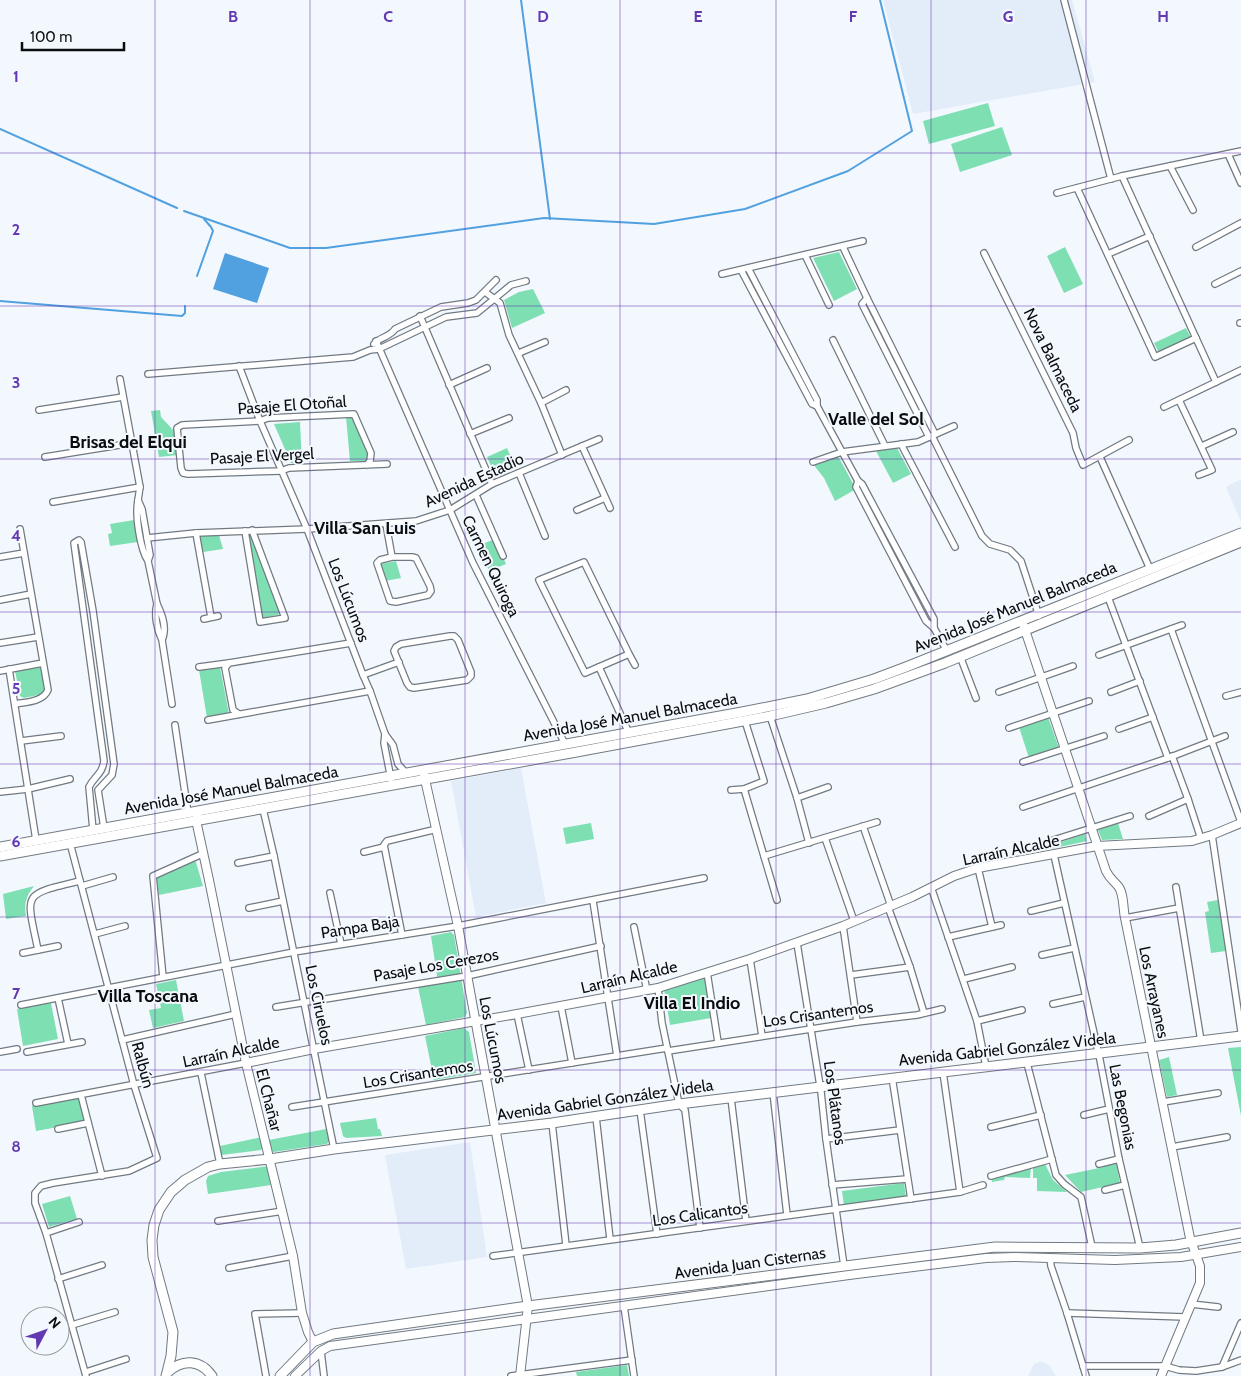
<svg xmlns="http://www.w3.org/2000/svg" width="1241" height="1376" font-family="Cabin,sans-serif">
  <rect width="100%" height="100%" fill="#f3f8fe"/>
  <!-- built -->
  <g fill="#e2edf9">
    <path d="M883,0h189l23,82 -182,32z"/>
    <path d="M1241,479v43l-15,-35z"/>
    <path d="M521,768l25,135 -70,14 -25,-136z"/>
    <path d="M470,1142l17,115 -81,12 -21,-114z"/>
    <path d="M1041,1361l9,5 6,10h-28l6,-12z"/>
  </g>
  <!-- green -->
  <g fill="#7edfb2">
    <path d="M988,103l7,23 -66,18 -6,-23z"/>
    <path d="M1002,127l10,28 -52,17 -9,-28z"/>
    <path d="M1065,247l18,37 -19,9 -17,-37z"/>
    <path d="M839,252l18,37 -23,12 -21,-43z"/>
    <path d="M533,289l12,24 -33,15 -8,-28 15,-8z"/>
    <path d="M1186,328l5,10 -32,15 -5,-10z"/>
    <path d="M160,410l1,7 14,15 3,23 -19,2 -8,-46z"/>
    <path d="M346,417h6l17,37 -3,7h-16z"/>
    <path d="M300,422l2,41h-11l-17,-39z"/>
    <path d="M507,448l8,18 -20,9 -8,-18z"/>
    <path d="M897,448l14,26 -18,9 -18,-34z"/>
    <path d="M838,456l18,33 -21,12 -11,-23 -11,-14z"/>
    <path d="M134,520l4,22 -28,4 -2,-12 4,-1 -2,-9z"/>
    <path d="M219,535l4,14 -20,3 -4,-16z"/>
    <path d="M251,537l30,77 -19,4 -14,-80z"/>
    <path d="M495,539l11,25 -17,7 -12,-25z"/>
    <path d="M396,561l5,17 -16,3 -5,-17z"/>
    <path d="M38,666l3,2 4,22 -2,4 -19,4 -4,-2 -5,-25 4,-3z"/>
    <path d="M220,667l9,47 -22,4 -8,-48z"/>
    <path d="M1048,717l11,31 -30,10 -10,-31z"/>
    <path d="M591,823l3,16 -28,5 -3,-16z"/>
    <path d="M1118,823l5,16 -21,1 -4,-10z"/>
    <path d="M1085,834l2,7 -41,9v-3z"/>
    <path d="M195,859l8,27 -44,9 -3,-18z"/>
    <path d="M34,886c-8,10 -10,17 -8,30l-20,3 -3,-25z"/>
    <path d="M1218,900l8,51 -15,2 -6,-41 4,-1 -2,-9z"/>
    <path d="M451,932l3,3 13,78 -2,4 -39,8 -8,-38 20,-5 -7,-46z"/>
    <path d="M705,977l6,41 -41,7 -6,-36z"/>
    <path d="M176,980l8,41 -31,7 -4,-18 12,-2 -5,-24z"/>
    <path d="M51,1003l7,36 -35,7 -6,-37z"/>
    <path d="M464,1028l5,4 7,41 -42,7 -9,-44z"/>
    <path d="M1241,1047v69l-13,-68z"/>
    <path d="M1169,1057l8,38 -10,2 -8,-37z"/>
    <path d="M80,1098l6,24 -50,9 -4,-25z"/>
    <path d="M376,1118l2,11h2l2,7 -36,2 -3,-2 -3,-13z"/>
    <path d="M326,1129l3,12 -2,3 -53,8 -4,-2 -1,-10z"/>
    <path d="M262,1137l1,11 -2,2 -40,5 -1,-9z"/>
    <path d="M1116,1162l4,21 -39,9 -16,-17 39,-8v-2z"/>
    <path d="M1045,1164l8,16 14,12 -30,-1v-13h-4v-11z"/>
    <path d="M269,1166l2,19 -63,9 -2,-13 2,-5 13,-4z"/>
    <path d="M1031,1167l-1,11 -25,-1 -1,3 -12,2 -1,-5z"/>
    <path d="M904,1183l2,14 -62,9 -2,-15z"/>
    <path d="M70,1196l7,23 -28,8 -7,-23z"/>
    <path d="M627,1365l2,11h-52l-1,-4z"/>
  </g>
  <!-- water -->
  <path fill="#51a1e0" d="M225,253l44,15 -12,35 -44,-14z"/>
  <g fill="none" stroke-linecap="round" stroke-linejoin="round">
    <!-- stream -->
    <g stroke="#51a1e0" stroke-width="2">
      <path d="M521,0l29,219"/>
      <path d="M0,129l177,79"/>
      <path d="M184,211l106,37h36l218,-30 110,6 91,-15 103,-38 64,-40 -32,-131"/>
      <path d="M197,276l16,-45 -2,-4 -7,-8"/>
      <path d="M0,301l182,15 3,-3v-7"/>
    </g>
    <!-- street casing -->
    <g stroke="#717a82" stroke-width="8">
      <g id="street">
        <path d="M1064,0l47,179"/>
        <path d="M1228,154l13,29"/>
        <path d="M1170,166l23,44"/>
        <path d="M1122,176l94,206"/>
        <path d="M1077,188l78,169 41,-19"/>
        <path d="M1057,193l65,-17 119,-25"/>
        <path d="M843,247l24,51 68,136"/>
        <path d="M1196,247l45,-24"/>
        <path d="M984,253l89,180 3,15 7,17 46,-25"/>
        <path d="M1108,254l42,-18"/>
        <path d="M805,255l24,50"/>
        <path d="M748,268l69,132v6l41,75 4,3 72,135v9"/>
        <path d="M741,270l71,134 5,2"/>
        <path d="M722,274l141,-33"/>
        <path d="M1215,284l26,-13"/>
        <path d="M485,292l15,11 9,32 32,68 21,52"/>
        <path d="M867,298l-5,6 67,133"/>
        <path d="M420,316l72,168"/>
        <path d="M1240,323h1"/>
        <path d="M833,340l52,106"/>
        <path d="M376,341l97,222 92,181"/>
        <path d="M374,344c6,-7 16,-7 21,-15l46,-22 27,-4 8,-3 20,-20"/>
        <path d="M519,353l26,-11"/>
        <path d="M239,366l21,55 47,108 56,146 7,16 15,43 8,11 5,19 8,9"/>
        <path d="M148,374l205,-17 17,-7 9,-1 67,-32 31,-4 34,-28 15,-4"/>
        <path d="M120,379l20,108 -2,13"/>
        <path d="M449,385l38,-17"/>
        <path d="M1179,400l33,70 -13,5"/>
        <path d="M541,403l25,-13"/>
        <path d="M1164,407l77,-37"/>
        <path d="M39,410l84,-13"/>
        <path d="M470,434l39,-16"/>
        <path d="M932,436l50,100 8,8 20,6 11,11 18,55"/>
        <path d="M901,444l54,103"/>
        <path d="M582,446l28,62"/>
        <path d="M1202,446l31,-14"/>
        <path d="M45,457l87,-14"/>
        <path d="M1100,457l50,112"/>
        <path d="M813,462l29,-10 76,-10 36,-16"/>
        <path d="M367,465l3,-4 1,-8 -17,-39 -86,4 -8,3 -78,4 -5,3 4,40 2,5 5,1 93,-3 8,-3 98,-4"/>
        <path d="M519,473l26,63"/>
        <path d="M858,481l-2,6 70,134 8,7 13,23"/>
        <path d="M476,495l27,61"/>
        <path d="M53,502l87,-15"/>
        <path d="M577,510l28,-12"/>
        <path d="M386,524l6,33 -12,3 -3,3 13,38 6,1 32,-7 3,-4 -1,-5 -14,-28 -4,-1h-20"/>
        <path d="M245,531l15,91 25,-4 -33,-88"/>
        <path d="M196,533l15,84"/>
        <path d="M147,538l49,-5 111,-4 109,-8 34,-11 42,-26 107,-45"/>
        <path d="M0,557l24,-4"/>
        <path d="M148,561c-8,-12 -13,-46 -10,-61l4,9 8,46 -2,6 9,43"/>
        <path d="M1108,597l60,161"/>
        <path d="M0,600l31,-6"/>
        <path d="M204,619l14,-3"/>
        <path d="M1171,629l70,193"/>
        <path d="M450,636h4l4,4 13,32v4l-4,4 -53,8 -4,-1 -3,-4 -13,-32 2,-4 5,-3z"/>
        <path d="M162,640c5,-11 0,-26 -5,-36 -3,11 0,26 5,36l10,64"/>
        <path d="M0,643l38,-6"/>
        <path d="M629,654l-44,19 -46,-93 45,-18 45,92 6,11"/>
        <path d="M1099,655l83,-30"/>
        <path d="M960,656l16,42"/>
        <path d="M199,667l30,-4"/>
        <path d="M599,667l29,64"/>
        <path d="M9,669l27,171"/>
        <path d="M0,671l43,-8"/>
        <path d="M363,675l36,-13"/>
        <path d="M999,692l74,-26"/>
        <path d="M1111,692l29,-11"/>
        <path d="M1226,696l15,-4"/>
        <path d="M15,704c11,-2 28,-2 33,-14l-28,-161"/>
        <path d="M239,714l-6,-4 -8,-42 4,-5 122,-20"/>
        <path d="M770,716l27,82 12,45"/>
        <path d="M208,720l162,-29"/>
        <path d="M175,725l13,88"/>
        <path d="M1009,728l80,-27"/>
        <path d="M1119,729l34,-12"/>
        <path d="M385,734l-1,9 7,36"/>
        <path d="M21,741l40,-5"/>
        <path d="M1172,756l16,43 13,40"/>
        <path d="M1023,762l81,-26"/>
        <path d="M744,789l33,111"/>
        <path d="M731,790l13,-1 20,-8 -19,-60"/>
        <path d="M0,792l28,-3 42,-10"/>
        <path d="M797,798l31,-11"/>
        <path d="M1023,807l145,-49 57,-22"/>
        <path d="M263,809l11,47 60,293"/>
        <path d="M1149,816l39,-17"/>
        <path d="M863,826l28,80"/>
        <path d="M93,830l-4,-43c5,-11 13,-12 15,-26l-30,-218 5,-3 2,2 12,69 21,153 -2,11 -14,15 6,38"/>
        <path d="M1212,835l29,196"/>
        <path d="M825,838l29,83"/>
        <path d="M1047,842l83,-26"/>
        <path d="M70,843l64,242 23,73 -28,13 -76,12 -12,3 -6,7v10l11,30 40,143"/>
        <path d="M364,852l20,-5"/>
        <path d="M1054,855l46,205 19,99 21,89"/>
        <path d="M764,856l113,-34"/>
        <path d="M238,863l36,-7"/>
        <path d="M978,868l14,59"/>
        <path d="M82,886l31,-9"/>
        <path d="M931,887l46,134 9,46"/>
        <path d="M1176,887l25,154"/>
        <path d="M330,893l11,51"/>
        <path d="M593,901l24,155"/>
        <path d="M888,907l22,60 14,46"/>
        <path d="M249,908l34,-7"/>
        <path d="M1031,911l33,-8"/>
        <path d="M1125,918l54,-10"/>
        <path d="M843,926l14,96"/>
        <path d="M634,927l13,64"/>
        <path d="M95,934l30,-8"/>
        <path d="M402,935l-18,-90 3,-4 50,-12"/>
        <path d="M948,937l53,-12"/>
        <path d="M797,943l24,149 5,47 18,127"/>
        <path d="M38,950c-12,-58 -17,-55 42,-69"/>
        <path d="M23,953l35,-7"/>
        <path d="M1042,955l32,-7"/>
        <path d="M750,959l12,77"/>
        <path d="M707,972l11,70"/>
        <path d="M851,975l59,-8"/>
        <path d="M163,977l-10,-101 49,-22"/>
        <path d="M964,979l48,-12"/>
        <path d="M658,988l4,35 17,81 6,6 15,118"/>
        <path d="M58,998l10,46"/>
        <path d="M1053,1004l32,-7"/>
        <path d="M21,1005l273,-53 164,-26 246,-48"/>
        <path d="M561,1006l11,57"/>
        <path d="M276,1007l191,-31 134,-30"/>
        <path d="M517,1014l12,56"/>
        <path d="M977,1021l45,-11"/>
        <path d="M122,1040l114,-26"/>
        <path d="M668,1051l189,-29 60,-7 25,-6"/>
        <path d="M0,1052l17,-3"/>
        <path d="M27,1052l55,-10"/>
        <path d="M1027,1063l29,112 8,9 17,13 11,50"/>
        <path d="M943,1072l17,120"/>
        <path d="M201,1073l19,91"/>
        <path d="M892,1077l19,122"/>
        <path d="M773,1092l14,123"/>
        <path d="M81,1095l21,81"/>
        <path d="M731,1098l15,123"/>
        <path d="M1163,1102l55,-9"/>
        <path d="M36,1103l210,-40"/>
        <path d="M292,1107l375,-59"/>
        <path d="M640,1110l17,124"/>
        <path d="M1084,1115l25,-6"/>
        <path d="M596,1117l14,122"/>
        <path d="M552,1123l14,122"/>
        <path d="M991,1127l50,-12"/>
        <path d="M58,1129l30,-6"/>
        <path d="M826,1139l74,-9"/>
        <path d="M1172,1147l55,-10"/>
        <path d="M1099,1164l20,-5"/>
        <path d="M991,1176l61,-17"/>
        <path d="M832,1185l75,-6"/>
        <path d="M1105,1190l20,-5"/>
        <path d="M218,1221l65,-10"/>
        <path d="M46,1233l33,-11"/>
        <path d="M493,1256l467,-64 23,-7"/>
        <path d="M1050,1258l1,8 16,47 19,63"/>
        <path d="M229,1268l64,-12"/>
        <path d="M58,1279l44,-14"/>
        <path d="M1191,1304l27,3"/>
        <path d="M624,1306l10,70"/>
        <path d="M1067,1313l118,4"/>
        <path d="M72,1325l43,-13"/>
        <path d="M321,1351l3,25"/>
        <path d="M1083,1366h82l14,4 17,1 26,-4 19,-7"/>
        <path d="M1222,1367l19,-44"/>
        <path d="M86,1372l40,-13"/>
        <path d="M266,1376l-11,-62 47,-1"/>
        <path d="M511,1376l121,-16"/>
      </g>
    </g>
    <!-- secondary casing -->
    <g stroke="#717a82" stroke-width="10">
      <g id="secondary">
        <path d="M1022,621l84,250c4,8 7,9 12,15 6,7 5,23 7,32l65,320 10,28v17l-39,93"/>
        <path d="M424,775l34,151 69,375 1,5 -8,70"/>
        <path d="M197,817l-1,3 13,60 37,183 47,193 9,57 6,19 5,10"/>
        <path d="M246,1063l68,-14 203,-35 141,-26 92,-29 93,-33 69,-29 42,-21 24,-8 119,-22 95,-5 20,-6 29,-12"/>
        <path d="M295,1376l26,-25 9,-5 519,-71 137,-17 28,-1 101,3 66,-3 60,-10"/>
      </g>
    </g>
    <!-- primary casing -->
    <g stroke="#717a82" stroke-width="11">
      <g id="primary">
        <path d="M0,847l742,-135 65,-13 67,-20 32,-12 335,-134"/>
        <path d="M0,856l571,-103 199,-37 56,-13 48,-14 71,-26 296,-121"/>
        <path d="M168,1372c14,-13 32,-13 44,4"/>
        <path d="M166,1376l5,-20 2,-24 -20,-75 -1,-17 2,-15 5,-15 12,-18 14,-12 23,-13 12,-3 50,-5 64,-10 218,-26 127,-19 562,-68"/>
        <path d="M280,1376l33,-34 20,-8 195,-28 467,-59 145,1 36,-3 65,-12"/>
      </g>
    </g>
    <!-- street -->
    <use href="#street" stroke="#fff" stroke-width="5.5"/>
    <!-- secondary -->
    <use href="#secondary" stroke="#fff" stroke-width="8"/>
    <!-- primary -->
    <use href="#primary" stroke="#fff" stroke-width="9"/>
  </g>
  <!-- grid -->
  <path fill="none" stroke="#6239b0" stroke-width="1" stroke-opacity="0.55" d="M155,0v1376M310,0v1376M465,0v1376M620,0v1376M776,0v1376M931,0v1376M1086,0v1376M0,153h1241M0,306h1241M0,459h1241M0,612h1241M0,764h1241M0,917h1241M0,1070h1241M0,1223h1241"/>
  <g text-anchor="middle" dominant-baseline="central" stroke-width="4" stroke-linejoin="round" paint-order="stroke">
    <!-- street labels -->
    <g font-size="16" fill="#0a0d0f" stroke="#f3f8fe">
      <text transform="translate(1053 360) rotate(64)">Nova Balmaceda</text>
      <text transform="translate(292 405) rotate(-4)">Pasaje El Otoñal</text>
      <text transform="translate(262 456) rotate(-3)">Pasaje El Vergel</text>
      <text transform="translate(474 480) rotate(-25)">Avenida Estadio</text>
      <text transform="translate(491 566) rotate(64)">Carmen Quiroga</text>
      <text transform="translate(349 600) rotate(69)">Los Lúcumos</text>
      <text transform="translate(1015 607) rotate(-22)">Avenida José Manuel Balmaceda</text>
      <text transform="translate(630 717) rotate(-10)">Avenida José Manuel Balmaceda</text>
      <text transform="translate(231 790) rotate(-10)">Avenida José Manuel Balmaceda</text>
      <text transform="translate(1011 850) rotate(-12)">Larraín Alcalde</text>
      <text transform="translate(360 927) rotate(-9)">Pampa Baja</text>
      <text transform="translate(436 965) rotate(-10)">Pasaje Los Cerezos</text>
      <text transform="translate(629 977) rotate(-13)">Larraín Alcalde</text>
      <text transform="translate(1154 992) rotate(78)">Los Arrayanes</text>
      <text transform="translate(319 1005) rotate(78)">Los Ciruelos</text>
      <text transform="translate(818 1014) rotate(-8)">Los Crisantemos</text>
      <text transform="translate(493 1040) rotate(79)">Los Lúcumos</text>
      <text transform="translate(1007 1049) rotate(-6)">Avenida Gabriel González Videla</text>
      <text transform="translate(231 1052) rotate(-12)">Larraín Alcalde</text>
      <text transform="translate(143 1065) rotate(75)">Ralbún</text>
      <text transform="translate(418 1074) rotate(-9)">Los Crisantemos</text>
      <text transform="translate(269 1100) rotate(76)">El Chañar</text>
      <text transform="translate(605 1100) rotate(-8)">Avenida Gabriel González Videla</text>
      <text transform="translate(835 1103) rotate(82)">Los Plátanos</text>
      <text transform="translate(1123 1107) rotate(79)">Las Begonias</text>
      <text transform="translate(700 1214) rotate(-8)">Los Calicantos</text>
      <text transform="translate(750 1263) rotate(-8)">Avenida Juan Cisternas</text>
    </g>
    <!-- neighbourhood labels -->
    <g font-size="18" font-weight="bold" fill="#0a0d0f" stroke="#f3f8fe">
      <text x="876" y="419">Valle del Sol</text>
      <text x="128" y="442">Brisas del Elqui</text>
      <text x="365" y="528">Villa San Luis</text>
      <text x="148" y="996">Villa Toscana</text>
      <text x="692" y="1003">Villa El Indio</text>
    </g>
  </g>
  <g font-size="16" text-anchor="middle" font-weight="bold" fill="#6239b0" stroke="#f3f8fe" stroke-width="4" stroke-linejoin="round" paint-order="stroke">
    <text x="233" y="22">B</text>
    <text x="388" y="22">C</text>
    <text x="543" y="22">D</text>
    <text x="698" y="22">E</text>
    <text x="853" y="22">F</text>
    <text x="1008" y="22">G</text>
    <text x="1163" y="22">H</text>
    <text x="16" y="82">1</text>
    <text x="16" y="235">2</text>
    <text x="16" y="388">3</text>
    <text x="16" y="541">4</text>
    <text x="16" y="694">5</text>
    <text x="16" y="847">6</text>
    <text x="16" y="999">7</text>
    <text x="16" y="1152">8</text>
  </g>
  <!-- north arrow -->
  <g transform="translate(45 1331) rotate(49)"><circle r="24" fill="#f3f8fe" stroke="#969a9e"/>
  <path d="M0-4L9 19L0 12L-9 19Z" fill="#6239b0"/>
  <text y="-8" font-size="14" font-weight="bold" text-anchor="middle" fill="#0a0d0f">N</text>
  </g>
  <!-- scale -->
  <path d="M22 42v8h102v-8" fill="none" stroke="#0a0d0f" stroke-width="2.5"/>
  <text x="30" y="42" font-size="15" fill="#0a0d0f" stroke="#f3f8fe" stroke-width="4" paint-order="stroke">100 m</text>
</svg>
